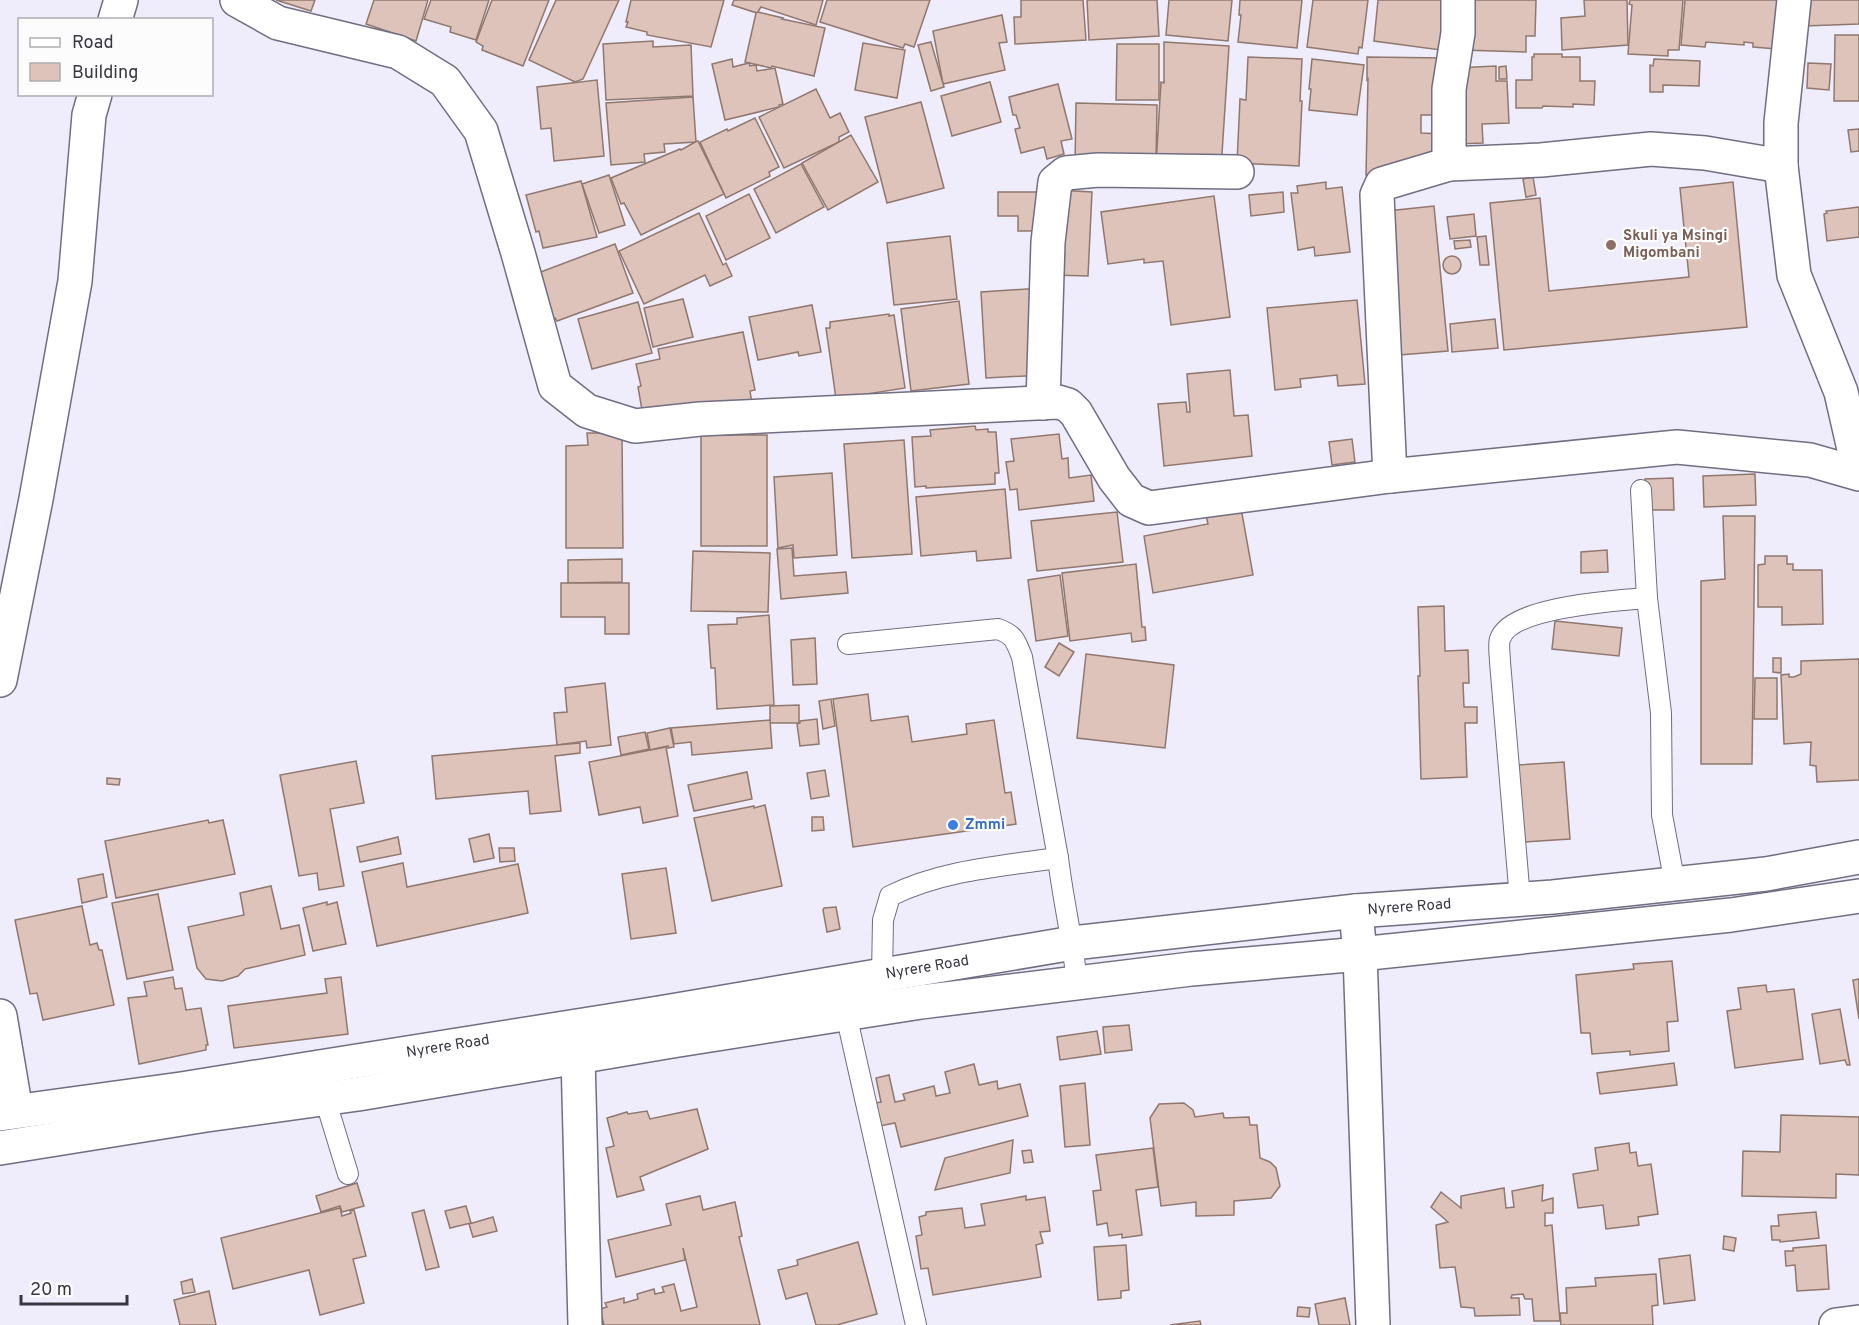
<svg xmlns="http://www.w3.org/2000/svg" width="1859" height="1325" font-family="Overpass,sans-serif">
  <rect width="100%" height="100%" fill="#efecfb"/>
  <!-- building -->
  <g fill="#ddc3b9" stroke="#90786f" stroke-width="1.5">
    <path d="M276,0h39l-4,11z"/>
    <path d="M374,0h54l-12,41 -50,-17z"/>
    <path d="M431,0h58l-13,40 -26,-8 1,-5 -27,-8z"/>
    <path d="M492,0h57l-26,66 -41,-16 1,-4 -7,-4z"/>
    <path d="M556,0h63l-36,79 -8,3 -46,-22z"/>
    <path d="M631,0h93l-13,47 -64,-12v-3l-21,-5 2,-5h-2z"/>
    <path d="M734,0h89l-7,25 -55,-18 -4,6 -25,-8z"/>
    <path d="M827,0h103l-16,47 -9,-3 -2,4 -83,-26z"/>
    <path d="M1021,0h62l3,40 -71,4 -1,-27h7z"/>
    <path d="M1087,0h70l2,36 -70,4z"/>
    <path d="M1169,0h63l-4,41 -62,-6z"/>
    <path d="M1240,0h62l-5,48 -59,-6 3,-27h-2z"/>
    <path d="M1313,0h55l-6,48 -3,-1 -1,7 -51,-7z"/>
    <path d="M1378,0h68l2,51 -74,-10z"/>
    <path d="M1473,0h63l-1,36h-9v16l-64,-2z"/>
    <path d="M1584,0h43l1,45 -66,5 -1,-32 24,-2z"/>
    <path d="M1630,0h53l-4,50h-11v6l-40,-2 4,-49 -3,-1z"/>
    <path d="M1685,0h107l-4,50 -35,-3v-4l-9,-1v3l-38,-3 -1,5 -24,-2z"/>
    <path d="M1803,0h56v24l-55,2z"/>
    <path d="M758,12l25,6 -1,1 43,9 -11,48 -42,-10 -1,2 -26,-6 11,-49z"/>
    <path d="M1002,15l5,27 -8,1 6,27 -62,14 -10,-53z"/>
    <path d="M1835,35h24v66h-25z"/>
    <path d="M653,41v6l38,-2 2,51 -87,4 -3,-56z"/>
    <path d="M931,42l13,45 -13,4 -13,-46z"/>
    <path d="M1164,42l65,4 -8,123 -65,-4 5,-83 3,1z"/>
    <path d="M863,43l42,7 -8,48 -42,-8z"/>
    <path d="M1117,44h42v56h-43z"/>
    <path d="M1534,54h28v3h18v24h15l-1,24 -21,-1v3l-30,-1 -1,2h-26v-28h16v-23h2z"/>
    <path d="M1248,57l54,2 -2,42h2l-3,65 -62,-3 3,-64 6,1z"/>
    <path d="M1367,57l79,1 -1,57h-24v18l22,1 -8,34 -43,7h-26l2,-96 -1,1z"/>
    <path d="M732,59l1,8 16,-4 1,3 6,-1 1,6 18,-3 8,36 -4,1v2l-54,13 -13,-56z"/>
    <path d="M1312,59l52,6 -7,50 -48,-5 2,-21h-2z"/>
    <path d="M1654,59l46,2 -1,25 -36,-1v7h-13v-27l3,1z"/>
    <path d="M1808,63l23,1 -2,26 -22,-2z"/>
    <path d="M1496,66v15h11l2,42 -27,1 1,19 -27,1 -1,-76z"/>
    <path d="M1506,66l1,13h-8v-12z"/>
    <path d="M597,80l7,76 -50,5 -3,-33 -10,1 -4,-42z"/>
    <path d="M990,82l11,40 -49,14 -11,-40z"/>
    <path d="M1058,84l14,55 -11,2 3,13 -17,5 -3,-12 -23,6 -6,-24 5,-1 -4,-13h-3l-4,-18z"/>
    <path d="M816,89l14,29 10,-5 9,19 -10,5v5l-55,26 -25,-51z"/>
    <path d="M693,97l3,45 -32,2 1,8 -21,2 1,8 -34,3 -5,-62z"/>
    <path d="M921,102l23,86 -57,15 -22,-86z"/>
    <path d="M1076,103l81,2 -1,57 -81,3z"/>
    <path d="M755,118l24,49 -10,5 1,4 -44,22 -26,-56 27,-13 1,2z"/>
    <path d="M1859,129v22l-8,1 -3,-22z"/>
    <path d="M851,135l27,47 -50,28 -26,-47z"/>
    <path d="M697,141h1l26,53 -83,41 -17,-32 -3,1 -10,-26 69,-29 1,1z"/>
    <path d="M801,164l23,43 -48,26 -22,-44z"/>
    <path d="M609,175l16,50 -26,8 -17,-49z"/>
    <path d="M1533,177l3,18 -10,2 -3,-18z"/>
    <path d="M581,181l16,56 -54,11 -4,-17 -3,1 -10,-37z"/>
    <path d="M1326,182v7l16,-2 8,65 -35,4 -1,-9 -16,3 -7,-57h7l-1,-7z"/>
    <path d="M1733,182l14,145 -243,23 -14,-147 50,-5 9,93 140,-14 -9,-89z"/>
    <path d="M1057,190l35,2 -4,84 -35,-1z"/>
    <path d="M998,192h45l-6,39h-19v-15h-20z"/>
    <path d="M1283,192l1,20 -33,4 -2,-21z"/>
    <path d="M749,194l21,44 -44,22 -20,-44z"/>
    <path d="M1214,196l16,121 -59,8 -8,-64 -19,2v-4l-36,5 -7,-52z"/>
    <path d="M1434,206l14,145 -48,4 -13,-144z"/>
    <path d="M1859,207v30l-32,4 -3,-27 3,-1 -1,-2z"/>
    <path d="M699,213l24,52 3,-2 6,13 -22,10 -5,-11 -61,29 -25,-53z"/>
    <path d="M1474,214l2,22 -26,3 -3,-22z"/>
    <path d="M950,236l7,63 -63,6 -7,-62z"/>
    <path d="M1486,236l3,29h-9l-3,-28z"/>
    <path d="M1470,240l1,7 -16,2 -1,-8z"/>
    <path d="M615,244l18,49 -76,28 -2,-3 -9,3 -8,-48z"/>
    <circle cx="1452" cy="265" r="9"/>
    <path d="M1041,288l2,87 -57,3 -5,-86z"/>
    <path d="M683,299l10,38 -40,10 -9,-39z"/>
    <path d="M1357,300l8,84 -27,2 -1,-11 -37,4 1,8 -26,3 -8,-82z"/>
    <path d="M959,301l10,83 -58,7 -10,-82z"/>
    <path d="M638,302l14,51 -60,16 -14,-50z"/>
    <path d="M812,305l9,47 -22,4 -1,-4 -40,8 -9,-43z"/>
    <path d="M889,314v2l5,-1 11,73 -69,11 -10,-71h4v-6z"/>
    <path d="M1495,319l3,29 -46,4 -2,-28z"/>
    <path d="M743,332l12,58 -5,1 2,13 -109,12 -5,-29 3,-1 -5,-22 24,-5 -2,-10z"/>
    <path d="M1230,370l4,46 14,-1 4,41 -88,10 -6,-62 28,-2 1,10h3l-3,-38z"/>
    <path d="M975,426l1,4 12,-1v3h8l3,41h-4v11l-69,4v-2l-11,1 -3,-50 19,-1 -1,-6z"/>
    <path d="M587,433h35l1,115h-57v-102l22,-1z"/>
    <path d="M1059,434l3,25 6,-1 1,20 22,-3 3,26 -75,9 -2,-21 -7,1 -4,-28 8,-1 -3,-22z"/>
    <rect x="701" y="435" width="66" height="111"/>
    <path d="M1352,439l3,23 -23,3 -3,-23z"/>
    <path d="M904,440l8,114 -60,4 -8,-114z"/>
    <path d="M832,473l5,82 -43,3 -1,-13 -15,3 -4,-71z"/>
    <path d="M1755,474l1,31 -52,2 -1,-31z"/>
    <path d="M1673,478l1,32h-28l-1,-31z"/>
    <path d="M1005,489l6,69 -34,3 -1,-10 -55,5 -5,-59z"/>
    <path d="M1241,508l12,67 -100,18 -9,-57 64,-12 -2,-9z"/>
    <path d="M1117,512l6,50 -86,9 -6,-50z"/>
    <path d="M1723,516h32l-3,248h-51v-183l24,-2z"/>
    <path d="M792,548l2,28 52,-4 2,21 -67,6 -4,-50z"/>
    <path d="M1607,550l1,22 -27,1v-21z"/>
    <path d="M693,551l77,2 -2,59 -77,-1z"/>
    <path d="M1765,556h22v8h6v6h29l1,54 -41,1v-18h-24v-42l7,-1z"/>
    <path d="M622,559v23l-54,1v-23z"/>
    <path d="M1136,564l6,63h3l1,13 -14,2 -1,-9 -61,8 -8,-68z"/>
    <path d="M1060,575l8,61 -32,5 -8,-61z"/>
    <path d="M561,583h68v51h-24v-17h-44z"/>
    <path d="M1444,606l1,45 23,-1 1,33h-6l1,24h13v16h-12l2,54 -46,2 -3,-103h2l-2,-69z"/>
    <path d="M769,615l5,90 -57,4 -2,-41h-4l-3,-43 29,-1v-6z"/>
    <path d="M1555,621l67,7 -3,28 -67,-7z"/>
    <path d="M815,638l2,46 -24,1 -2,-45z"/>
    <path d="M1059,643l15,9 -15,24 -14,-9z"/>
    <path d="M1086,654l88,11 -9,83 -88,-10z"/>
    <path d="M1773,658h8v15l-8,-1z"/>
    <path d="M1859,659v121l-42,2 -1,-16 -6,-1 1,-23 -27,2 -3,-69 8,-1v3h5l7,-3v-13z"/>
    <path d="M1755,678h22v41h-23z"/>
    <path d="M605,683l6,62 -24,3 -1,-7 -29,4 -3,-32 13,-1 -2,-24z"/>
    <path d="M868,694l3,27 37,-5 4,26 55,-8 -1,-10 28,-4 11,73 6,-1 5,32 -163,23 -20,-148z"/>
    <path d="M831,699l4,27 -12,3 -4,-28z"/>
    <path d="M799,705v18h-29v-17z"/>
    <path d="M817,719l2,25 -19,2 -3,-22 3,-1v-2z"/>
    <path d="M770,720l2,28 -80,7 -1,-13 -17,2 -3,-16z"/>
    <path d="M670,728l4,19 -6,1v-2l-18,4 -3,-17z"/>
    <path d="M645,732l4,17 -28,6 -3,-18z"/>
    <path d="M580,743v10l-25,3 6,55 -31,3 -2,-23 -92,8 -4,-43z"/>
    <path d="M666,747l12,69 -35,7 -3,-16 -41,8 -10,-53z"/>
    <path d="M356,761l8,42 -34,6 14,77 -25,4 -2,-17 -18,3 -19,-101z"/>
    <path d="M1564,762l6,77 -47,3 -5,-77z"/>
    <path d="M825,770l4,26 -18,3 -4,-26z"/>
    <path d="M747,772l5,27 -58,12 -6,-26z"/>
    <path d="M107,778l13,1 -1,6 -12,-1z"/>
    <path d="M765,805l17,81 -70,15 -18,-83 60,-12v2z"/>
    <path d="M812,817h11l1,13 -12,1z"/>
    <path d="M208,820l1,3 14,-3 12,54 -119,24 -11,-57z"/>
    <path d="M489,834l5,24 -20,4 -5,-23z"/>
    <path d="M398,837l3,17 -41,8 -3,-15z"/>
    <path d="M499,848h15l1,13 -15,1z"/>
    <path d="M403,863l4,24 111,-23 10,49 -151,33 -15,-74z"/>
    <path d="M666,868l10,65 -45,6 -9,-65z"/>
    <path d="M103,874l4,23 -25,6 -4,-24z"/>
    <path d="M271,886l10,43 18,-4 6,30 -60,14 -7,7 -16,5 -16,-2 -9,-11 -9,-41 56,-12 -4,-22z"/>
    <path d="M158,894l15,76 -46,9 -15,-76z"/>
    <path d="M327,902v3l10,-3 9,42 -33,7 -10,-43z"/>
    <path d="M82,906l8,39 7,-2 2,7h3l12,55 -71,15 -6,-27 -7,1 -15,-74z"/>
    <path d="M836,907l4,22 -13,3 -4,-22 1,-2z"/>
    <path d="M1672,961l6,60 -11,1 2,29 -39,4v-4l-38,3 -2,-21h-9l-5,-58 58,-6 -1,-5z"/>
    <path d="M173,977l2,12 7,-1 4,22 15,-2 7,37h-2v5l-67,14 -11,-66 19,-2 -3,-14z"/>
    <path d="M341,977l7,57 -114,14 -6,-42 99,-13 -2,-14z"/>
    <path d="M1859,979v40l-6,-39z"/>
    <path d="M1766,985l1,7 27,-3 9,70 -68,9 -8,-57 14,-2 -3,-21z"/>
    <path d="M1840,1009l10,56h-3l-2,-5 -25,4 -8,-50z"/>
    <path d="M1129,1025l3,25 -27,3 -2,-26z"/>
    <path d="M1097,1031l4,23 -41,6 -3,-23z"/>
    <path d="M1674,1063l3,22 -77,9 -3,-21z"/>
    <path d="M974,1064l5,21 18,-4 1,8 22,-5 8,32 -127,31 -6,-24 -15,3 -6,-23 7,-1 -5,-24 13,-3 6,27 10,-2 -2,-6 31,-8 2,10 14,-3 -5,-21z"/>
    <path d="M1085,1083l5,62 -25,2 -5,-61z"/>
    <path d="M1184,1103l9,7 2,7 28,-4 1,5 25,-1 1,8h7l3,33 10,4 6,6 4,18 -9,12 -37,3v14l-38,1v-14l-35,4 -11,-88 9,-14z"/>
    <path d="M697,1109l11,40 -68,28 4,13 -27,7 -11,-49 8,-2 -7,-28 20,-6 1,2 19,-3 3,8z"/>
    <path d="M1781,1115l78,2v58l-23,-1v24l-94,-2 1,-45 37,1z"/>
    <path d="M1013,1140l-3,33 -75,17 10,-32z"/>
    <path d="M1629,1143l1,10 6,-1 2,14 13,-2 7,50 -20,3 1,8 -33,4 -3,-24 -25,3 -5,-34 25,-4 -3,-22z"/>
    <path d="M1153,1148l5,39 -22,3 6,45 -20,3v-4l-13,2 -2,-13 -10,2 -4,-34 8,-1 -5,-35z"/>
    <path d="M1031,1150l2,12 -9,1 -2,-12z"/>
    <path d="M357,1183l7,23 -22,6 -2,-6 -19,6 -5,-16z"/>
    <path d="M1543,1185l-1,16 11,-3v15h-8v13l7,-1 8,96h-26l-2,-22h-7l-2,-5 -11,1 -1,3h8l1,17 -45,1 -1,-8 -13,-1 -6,-40 -15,1 -4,-43 12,-3 -17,-15 10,-15 20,16v-12l43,-8 2,20 8,-1 -2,-16z"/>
    <path d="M700,1196l3,14 32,-8 7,34 -3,1 21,88h-156l-4,-16 7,-2 -2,-4 19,-5v5l14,-4 -1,-5 17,-5 1,5 9,-2 -2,-5 12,-3 7,27 16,-4 -14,-59 2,12 -69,17 -8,-37 63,-15 -5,-21z"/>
    <path d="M1026,1196v4l19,-3 5,34 -10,1 3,11 -7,2 5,32 -108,18 -5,-27 -7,1 -5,-33 6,-1 -3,-18 7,-2v-3l36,-4 3,20 20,-3 -4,-21z"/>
    <path d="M466,1206l5,17 -21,5 -5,-17z"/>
    <path d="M340,1208l2,8 9,-3 -1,-2 4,-1 12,46 -13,3 11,44 -44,12 -11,-45 -76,19 -12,-51z"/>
    <path d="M424,1210l15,57 -13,3 -14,-57z"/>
    <path d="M1816,1212l3,26 -39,4v-2h-8l-1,-14h8l-1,-11z"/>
    <path d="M493,1217l4,14 -24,6 -4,-13z"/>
    <path d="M1724,1236l12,2 -2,13 -11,-2z"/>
    <path d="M858,1242l19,72 -40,11h-21l-9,-32 -21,6 -8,-29 20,-5 -1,-5z"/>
    <path d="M1126,1245l3,45 -8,1v7l-23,2 -4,-53z"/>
    <path d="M1826,1245l3,44 -32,2 -2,-26 -9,1 -1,-15h8v-3z"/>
    <path d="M1690,1255l5,45 -31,4 -5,-45z"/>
    <path d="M1656,1274l2,31 -6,1 1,19h-92l-1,-12h7l-1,-25 30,-2 -1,-8z"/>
    <path d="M192,1279l3,13 -12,2 -2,-12z"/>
    <path d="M209,1291l7,34h-36l-6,-25z"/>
    <path d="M1345,1298l5,27h-31l-4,-21z"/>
    <path d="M1298,1307l12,1 -1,9 -12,-1z"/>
    <path d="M1200,1321l1,4h-31z"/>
  </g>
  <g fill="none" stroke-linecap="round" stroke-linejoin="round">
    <!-- service casing -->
    <g stroke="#716d82" stroke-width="22">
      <g id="service">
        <path d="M1641,490l6,108 14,115 1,102 13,69"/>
        <path d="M848,644l150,-15c17,6 18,13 24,28l36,201c5,42 15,83 19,125"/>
        <path d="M1520,899l-20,-237c0,-7 -2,-17 0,-23 11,-33 117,-38 147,-41"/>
        <path d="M883,984l-1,-9 1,-55 7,-24c52,-26 112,-30 168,-38"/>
        <path d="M846,1014l70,311"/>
        <path d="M322,1089l26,85"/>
      </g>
    </g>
    <!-- minor casing -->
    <g stroke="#716d82" stroke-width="36">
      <g id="minor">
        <path d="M237,0l41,23 120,29 47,29 36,50 37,122 37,133 32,25 48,15 65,-7 358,-17 10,3 8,8 38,65 17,22 18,8 241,-32 287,-29 133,13 49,14"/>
        <path d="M1458,0v33l-9,56v75l92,-4 110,-11 54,4 76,13"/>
        <path d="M1794,0l-13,123v43l13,109 47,117 18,79"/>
        <path d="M115,20l6,-20"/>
        <path d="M1043,403l5,-161 7,-60 11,-9 32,-3 139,2"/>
        <path d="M1390,476l-13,-281 5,-11 67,-20"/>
        <path d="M0,680l36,-181 39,-218 14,-166 6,-21"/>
        <path d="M1356,911l4,43 13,371"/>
        <path d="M0,1016l16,95"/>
        <path d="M574,1028l4,29 7,268"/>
        <path d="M1836,1325l23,-3"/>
      </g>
    </g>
    <!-- primary casing -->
    <g stroke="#716d82" stroke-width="36">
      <g id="primary">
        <path id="s1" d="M0,1114l181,-25 478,-76 414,-70 283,-32 197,-14 213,-23 93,-17"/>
        <path d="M0,1148l206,-33 152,-21 314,-53 249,-39 270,-33 169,-15 371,-39 128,-19"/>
      </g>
    </g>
    <!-- service -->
    <use href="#service" stroke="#fff" stroke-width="20"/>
    <!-- minor -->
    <use href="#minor" stroke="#fff" stroke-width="33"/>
    <!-- primary -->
    <use href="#primary" stroke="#fff" stroke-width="33"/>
  </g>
  <!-- markers -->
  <circle fill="#8d6e63" stroke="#fcfcfc" stroke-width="2" cx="1611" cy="245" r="6"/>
  <circle fill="#3f7fe0" stroke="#fcfcfc" stroke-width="2" cx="953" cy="825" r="6"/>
  <g text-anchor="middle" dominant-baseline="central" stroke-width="4.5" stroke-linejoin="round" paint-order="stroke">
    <!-- education labels -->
    <g font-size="15" font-weight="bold" fill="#785e54" stroke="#fcfcfc" text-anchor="start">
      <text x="1623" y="236">Skuli ya Msingi<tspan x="1623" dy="17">Migombani</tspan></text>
    </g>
    <!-- shop labels -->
    <g font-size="15" font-weight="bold" fill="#366cbe" stroke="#fcfcfc" text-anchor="start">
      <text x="965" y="825">Zmmi</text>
    </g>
    <!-- street labels -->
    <g font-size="15" fill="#383640" stroke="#fcfcfc">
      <text stroke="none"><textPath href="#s1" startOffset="1425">Nyrere Road</textPath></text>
      <text stroke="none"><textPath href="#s1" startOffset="939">Nyrere Road</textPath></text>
      <text stroke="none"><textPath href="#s1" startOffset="453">Nyrere Road</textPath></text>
    </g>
  </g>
  <!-- legend -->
  <rect x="18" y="18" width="195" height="78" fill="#fcfcfc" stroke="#aeadb1" stroke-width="1.5"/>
  <rect x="30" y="38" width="30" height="9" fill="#ffffff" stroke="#aeadb1" stroke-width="1.5"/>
  <text x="72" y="48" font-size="18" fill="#383640">Road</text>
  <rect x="30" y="63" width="30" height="18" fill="#ddc3b9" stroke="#aeadb1" stroke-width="1.5"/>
  <text x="72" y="78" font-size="18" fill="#383640">Building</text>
  <!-- scale -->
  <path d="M21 1295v9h106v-9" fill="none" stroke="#383640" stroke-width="3"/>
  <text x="30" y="1295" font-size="18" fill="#383640" stroke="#fcfcfc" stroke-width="4.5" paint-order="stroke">20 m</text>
</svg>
